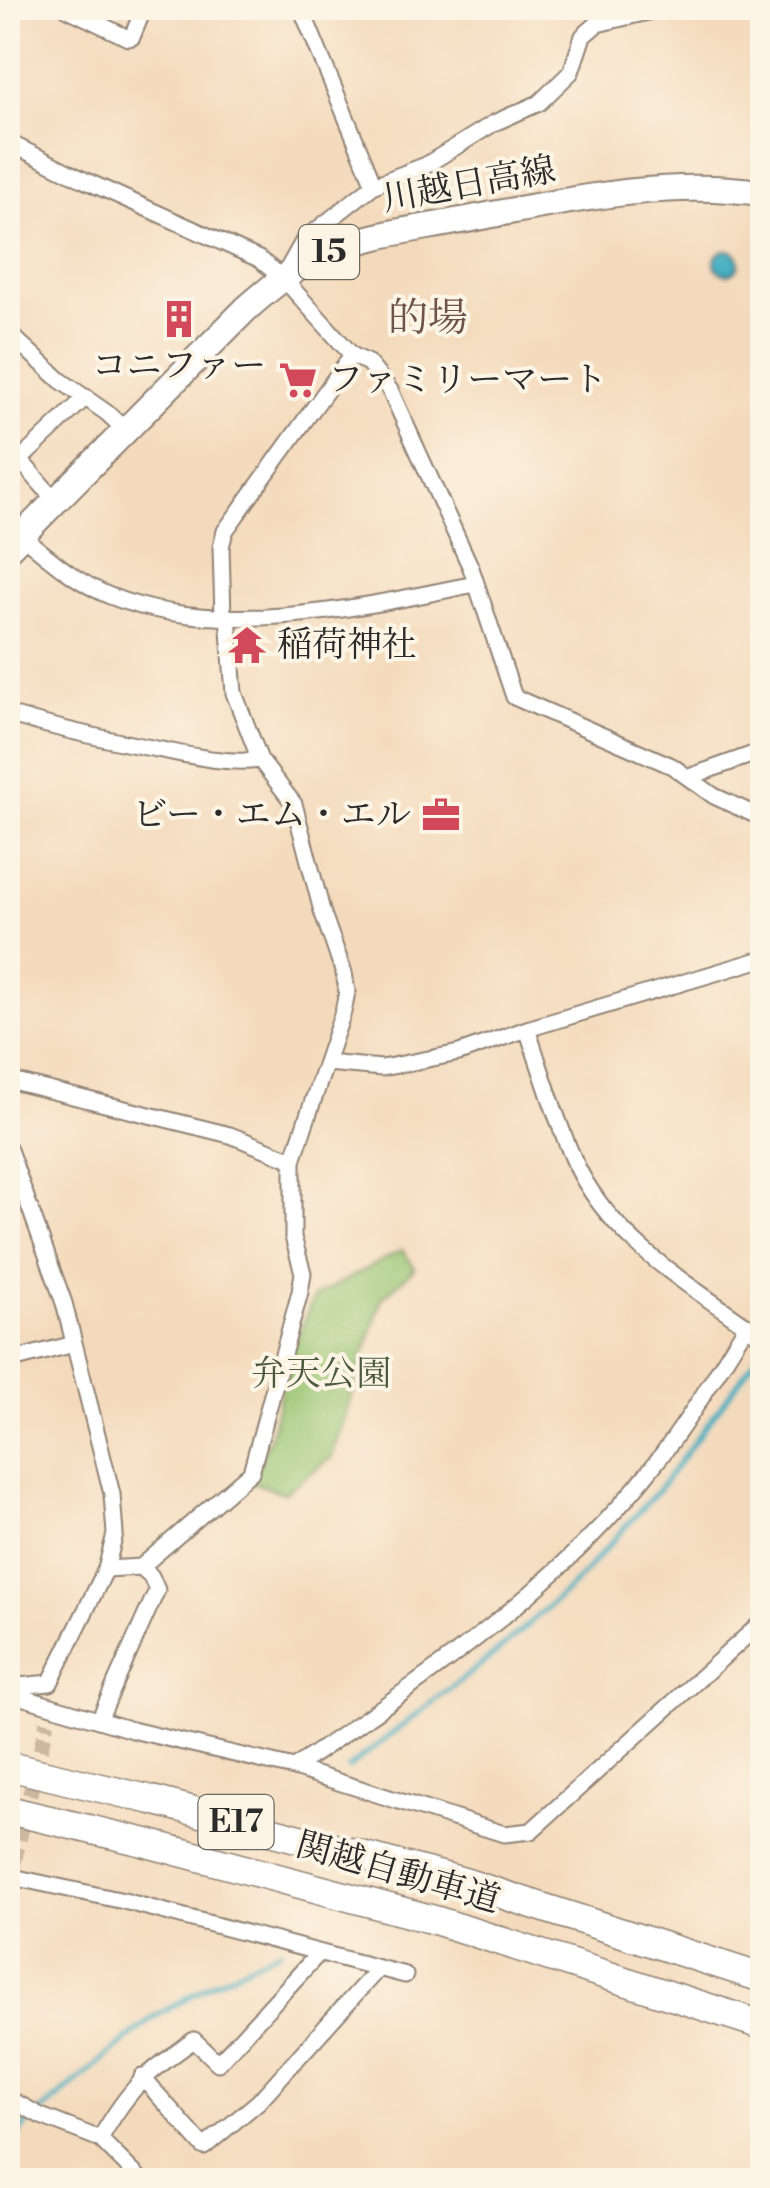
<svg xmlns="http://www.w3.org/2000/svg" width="770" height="2188" font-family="'Libre Bodoni','Noto Serif JP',serif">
  <rect width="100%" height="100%" fill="#fcf5e5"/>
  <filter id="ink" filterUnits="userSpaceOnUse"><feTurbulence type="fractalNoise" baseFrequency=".01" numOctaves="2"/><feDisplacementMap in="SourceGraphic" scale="20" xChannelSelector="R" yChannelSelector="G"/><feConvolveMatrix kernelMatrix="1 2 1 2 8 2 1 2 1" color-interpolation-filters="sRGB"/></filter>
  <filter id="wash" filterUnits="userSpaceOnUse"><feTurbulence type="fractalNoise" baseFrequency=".0048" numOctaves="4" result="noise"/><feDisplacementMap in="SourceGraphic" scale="40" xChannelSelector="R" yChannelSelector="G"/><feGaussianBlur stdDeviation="2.25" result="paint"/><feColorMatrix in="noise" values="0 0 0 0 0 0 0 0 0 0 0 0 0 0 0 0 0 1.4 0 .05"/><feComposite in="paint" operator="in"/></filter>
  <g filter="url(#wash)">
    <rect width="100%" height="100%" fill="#f4dabc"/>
    <!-- green -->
    <path fill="#99c471" stroke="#62784e" stroke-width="2.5" d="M402,1250l13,18 -33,30 -50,159 -48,36 -32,-11 19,-48 17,-75 26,-62z"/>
    <!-- water -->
    <circle fill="#42aec1" stroke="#366c76" stroke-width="2.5" cx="727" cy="262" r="12"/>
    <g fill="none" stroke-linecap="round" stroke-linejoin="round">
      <!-- stream -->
      <g stroke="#42aec1" stroke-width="5">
        <path d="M348,1768l144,-112 84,-74 84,-94 102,-138"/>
        <path d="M8,2152l16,-26 127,-107 62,-36 67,-33"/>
      </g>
    </g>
  </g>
  <g filter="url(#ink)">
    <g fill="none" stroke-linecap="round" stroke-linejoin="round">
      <!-- minor-tunnel -->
      <path stroke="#ccb79f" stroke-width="15" stroke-dasharray="15 8" stroke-linecap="butt" d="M14,1862l33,-140"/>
      <!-- minor casing -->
      <g stroke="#908274" stroke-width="19">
        <g id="minor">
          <path d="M66,8l62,30 4,-1 12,-29"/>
          <path d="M301,8l73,177"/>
          <path d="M8,142l76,38 175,79 24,19 69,77 16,8 22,27 81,178 43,129 158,69 42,30 48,22"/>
          <path d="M287,270l17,-30 70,-55 52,-20 68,-42 45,-20 32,-31 12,-36 14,-12 68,-16"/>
          <path d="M8,332l52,48 47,33 17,16"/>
          <path d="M55,500l-35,-40 66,-63"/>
          <path d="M21,535c28,23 55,47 89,61 110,44 253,11 365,-12"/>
          <path d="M223,617l-2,-70 4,-16 127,-176"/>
          <path d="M8,714c52,16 105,27 159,37 30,6 62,13 93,9"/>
          <path d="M689,777l73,-26"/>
          <path d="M527,1029c15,43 28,89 47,131 37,83 119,126 188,177"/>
          <path d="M326,1063l56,5 77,-15 68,-24 235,-70"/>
          <path d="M8,1080l222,55 63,25"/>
          <path d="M8,1147l56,156 48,191 3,40 -9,35 -56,114 -42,4"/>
          <path d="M8,1361l66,-17"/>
          <path d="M106,1569l35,-2 110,-95 49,-180 3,-19 -10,-36v-77l50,-148 4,-20 -3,-19 -22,-62 -28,-107 -34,-44 -26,-67 -6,-76"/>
          <path d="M8,1693l124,37 162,38 210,66 27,-3 231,-209"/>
          <path d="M99,1720l58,-130 -6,-14 -10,-9"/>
          <path d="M294,1768c130,-89 262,-177 360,-303 35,-44 63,-93 93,-140"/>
          <path d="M8,1876l116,25 281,74"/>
          <path d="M142,2077l62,70 54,-45 120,-133"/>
          <path d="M8,2098l33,18 59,23 41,41"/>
          <path d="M100,2139c30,-53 46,-65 94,-99l24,23 101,-110"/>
        </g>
      </g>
      <!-- primary casing -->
      <g stroke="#908274" stroke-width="29">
        <path id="primary" d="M8,549l238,-240c25,-22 50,-43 81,-56 39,-18 84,-23 126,-31 99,-18 208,-45 309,-29"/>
      </g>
      <!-- motorway casing -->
      <g stroke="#908274" stroke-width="31">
        <g id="motorway">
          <path d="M8,1766l144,34 312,82 298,96"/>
          <path d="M8,1810l135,32 295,79 324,104"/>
        </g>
      </g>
      <!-- minor -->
      <use href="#minor" stroke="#fff" stroke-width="15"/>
      <!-- primary -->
      <use href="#primary" stroke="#fff" stroke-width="25"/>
      <!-- motorway -->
      <use href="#motorway" stroke="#fff" stroke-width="28"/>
    </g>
  </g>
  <!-- icons -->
  <defs>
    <g id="building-bare" transform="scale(3)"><path d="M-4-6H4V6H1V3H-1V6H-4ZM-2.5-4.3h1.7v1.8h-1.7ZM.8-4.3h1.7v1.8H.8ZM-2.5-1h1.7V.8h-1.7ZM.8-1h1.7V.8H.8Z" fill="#d1495b" stroke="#fcf5e5" stroke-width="2.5" paint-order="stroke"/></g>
    <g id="supermarket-bare" transform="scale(3)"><path d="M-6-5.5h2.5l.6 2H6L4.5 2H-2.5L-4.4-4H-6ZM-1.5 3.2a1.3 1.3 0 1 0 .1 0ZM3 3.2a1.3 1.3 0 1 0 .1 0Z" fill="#d1495b" stroke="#fcf5e5" stroke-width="2.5" paint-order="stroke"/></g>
    <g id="temple-bare" transform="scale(3)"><path d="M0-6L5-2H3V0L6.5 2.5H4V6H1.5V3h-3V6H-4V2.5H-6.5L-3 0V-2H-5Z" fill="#d1495b" stroke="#fcf5e5" stroke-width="2.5" paint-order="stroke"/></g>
    <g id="office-bare" transform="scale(3)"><path d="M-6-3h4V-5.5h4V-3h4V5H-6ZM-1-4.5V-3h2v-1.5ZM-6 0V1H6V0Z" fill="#d1495b" stroke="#fcf5e5" stroke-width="2.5" paint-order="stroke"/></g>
  </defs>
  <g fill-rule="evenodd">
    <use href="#building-bare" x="179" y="319"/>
    <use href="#supermarket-bare" x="298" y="380"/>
    <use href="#temple-bare" x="247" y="645"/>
    <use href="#office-bare" x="441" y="815"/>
  </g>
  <g text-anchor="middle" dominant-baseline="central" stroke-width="8" stroke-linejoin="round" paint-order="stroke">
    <!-- shield labels -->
    <g fill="#fcf5e5" stroke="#6a6863" stroke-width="2.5">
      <rect x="299" y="225" width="60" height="54" rx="8"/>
      <rect x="198.5" y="1795" width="75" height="54" rx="8"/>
    </g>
    <g font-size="32" font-weight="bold" fill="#2b2b2b">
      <text x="329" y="252">15</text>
      <text x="236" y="1822">E17</text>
    </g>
    <!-- street labels -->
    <g font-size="35" fill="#2b2b2b" stroke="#fcf5e5">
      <text transform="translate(469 185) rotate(-10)">川越日高線</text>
      <text transform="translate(398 1873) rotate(16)">関越自動車道</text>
    </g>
    <!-- poi labels -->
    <g font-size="35" fill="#2b2b2b" stroke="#fcf5e5" text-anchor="start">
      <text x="179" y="366" text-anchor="middle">コニファー</text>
      <text x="328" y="380">ファミリーマート</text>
      <text x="277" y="645">稲荷神社</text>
      <text x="411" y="815" text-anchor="end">ビー・エム・エル</text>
    </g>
    <!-- park labels -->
    <g font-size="35" fill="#4c5940" stroke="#fcf5e5">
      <text x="321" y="1374">弁天公園</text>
    </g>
    <!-- quarter labels -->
    <g font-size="40" fill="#6e534b" stroke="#fcf5e5">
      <text x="428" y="319">的場</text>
    </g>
  </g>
  <!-- margin -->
  <rect width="770" height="2188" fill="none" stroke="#fcf5e5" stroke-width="40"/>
</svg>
